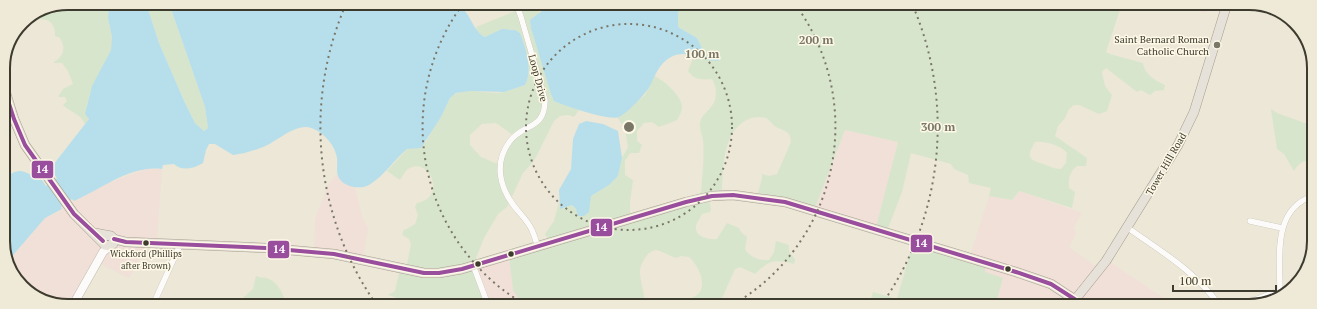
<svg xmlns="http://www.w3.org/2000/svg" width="1317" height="309" font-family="'PT Serif',serif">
  <rect width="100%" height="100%" fill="#ece7d7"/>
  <!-- commercial -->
  <g fill="#f1e0d8">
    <path d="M1182,4h45l-1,5 -17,-3 -4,7z"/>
    <path d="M845,130l53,12 -22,85 -61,-19z"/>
    <path d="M148,168l14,1 -5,72 -12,7 -16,30 -32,-16 -24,43h-18l-33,-18 -14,-26 37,-43 15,-7 1,-4 11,-8 2,2 36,-19z"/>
    <path d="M337,175l3,5 15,8 7,28 6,12 -5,32 -49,-12 1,-29 14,-36z"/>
    <path d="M1019,191l63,22 -8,14 2,7 -7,13 25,18 8,2 5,-7 57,38 8,8h-79l-12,-8 -9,8h-77l-1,-9 -10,-20 -16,-22 3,-2 18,-57 23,4z"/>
    <path d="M509,257l4,33 8,13 -6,2h-25l-17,-39z"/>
  </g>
  <!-- green -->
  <g fill="#d8e5cd" fill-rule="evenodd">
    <path d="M68,3h41l-1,15 4,19 -1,13 -21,43 -3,13 2,13 -4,5c-4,-10 -15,-12 -22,-19l4,-4 -2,-4h-7l5,-8 10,-5 -5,-13 -6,-8h-9c11,-7 13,-14 7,-25l-5,-2c1,-14 -9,-20 -22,-15l-1,-3z"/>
    <path d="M146,3h23l36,104 3,21 -4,3 -9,-8 -10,-20 -26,-60z"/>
    <path d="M516,3l35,1 -12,7 22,93 18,6 -5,7 -6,-2 -8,1 -6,5 -20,40 -11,12 -16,34 -9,7 -14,24 -8,20 1,6 -4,2 17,39h-90l-3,-7 -9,-3 7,-4 5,-22h6l5,-25 -2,-5 -7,-4 2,-6 1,1 10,-6 3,-9 -3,-8 2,-4c31,-5 12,-48 -9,-34 -3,2 -6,8 -8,11l-13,-9 20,-22 19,-7 24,-44c16,-14 36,-2 54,-6 7,-2 14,-5 21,-7 8,-14 1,-37 -5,-52 -14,-9 -21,1 -35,4l-7,-3 -2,-7 42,-17zM496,123l18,13 -14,29 -19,-8 -11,-12v-10l12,-11z"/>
    <path d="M682,4h440l-16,48 7,3 30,8c1,11 13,18 22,22l-1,5 -9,1 -5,4 -9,-5 -4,2 -31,-24 -4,4 3,14 7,9 -5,16 -8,3 -20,-9h-5l-5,4 -4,9 -7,8 -3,10 32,22 -1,8h-9c-7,5 -9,13 -8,22l6,4 -3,16 -53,-17 -7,9 -23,-4 2,-8 -22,-5 -1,-8 -14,-6 -3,-5 -40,-11 -9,39 -15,39 -11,-4 22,-85 -53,-12 -30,78 -57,-15 4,-15v-4l7,2 8,-2 14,-32c0,-9 -5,-11 -13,-14 -5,-2 -7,-7 -12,-10 -4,-1 -11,-1 -15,0 -28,10 -28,48 -29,72l-14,2 3,17 -1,3 -8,2c-1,3 -5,8 -6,12 -2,11 13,14 21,13l10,-16 12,5 2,4 6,5 -2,12c5,8 14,12 24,11l5,-8 2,-11 13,4v7l6,7 -1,5c-19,-5 -25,-4 -39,10l-15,-7 -5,2 -16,36h-38l2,-6c29,-1 20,-29 6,-42l-8,-1 -5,2c-6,-2 -14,-7 -20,-8 -8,0 -16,14 -16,21 -1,6 5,24 5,34h-130l6,-2 -8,-13 -4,-33 40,-16 -4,-7 9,-13 5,-19 1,7 12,-4 4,4 12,3 3,-16 18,-11 9,-9 4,-18 6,-11 -3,-18 -8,-12 28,-22 9,-19c10,4 29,21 28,32 0,4 -3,8 -5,12l-18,7 -7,-5 -8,1 -7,8v10l5,4 -3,8h-9l-5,8v14l8,5 -3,22v12l71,-21c1,-18 4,-35 2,-53 -1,-7 -5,-13 -2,-21 2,-4 7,-8 10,-12 7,-8 6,-20 1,-28 -10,1 -18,1 -24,-8l6,-15h7l2,-6 -6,-12 -19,-11v-14zM1035,142c11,-1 25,3 32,11l-1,10 -5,6c-8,0 -11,-3 -18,-5 -16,-5 -16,-8 -8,-22z"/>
    <path d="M1271,109l6,4 36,13v35c-9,-2 -15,3 -19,10l-10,-17 -7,-5z"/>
    <path d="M914,239l71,23v10l18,6 -8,28 -126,-1 4,-13 24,7z"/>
    <path d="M256,276c4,2 6,1 10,2 13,4 16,15 21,27h-45l1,-7 10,-9z"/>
  </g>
  <!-- water -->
  <g fill="#b7dfeb">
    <path d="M109,3h37l13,40 26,60 10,20 9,8 4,-3 -3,-21 -36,-104h287c16,10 16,28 29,34l17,-8 13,1 5,3c6,15 13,38 5,52l-21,7 -34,-1 -14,2 -6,5 -9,19 -20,31 -14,1c-13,11 -22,26 -38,36 -9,5 -27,2 -31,-9 -2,-5 0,-12 -1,-18 -2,-14 -16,-29 -30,-31 -15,-1 -31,15 -44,20 -10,4 -20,7 -30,8l-18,-11h-6l-3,6 -3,13c-8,5 -21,9 -29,1l-11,1 -1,4c-32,-4 -60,20 -88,32l-2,-2 -11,8 1,2 -17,9 -37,43 -4,-7v-75c4,-2 7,-6 11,-7 9,-4 16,5 25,5l6,9 11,-8 -7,-9 39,-50 -4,-5 7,-28 19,-36 1,-13 -4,-19z"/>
    <path d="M551,4h131l-4,9v14l19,11 6,12 -2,6c-11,0 -19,-5 -30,1 -12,6 -16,19 -21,29 -5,8 -22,27 -31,31 -10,4 -54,-11 -65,-16l-3,-7 -20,-66 -1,-8z"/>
    <path d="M586,121l17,3 15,7 4,27 -4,18 -9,9 -18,11 -2,16 -5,4h-6l-2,-7 -4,-4 -12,4 -1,-19 12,-21 2,-30 6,-15z"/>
  </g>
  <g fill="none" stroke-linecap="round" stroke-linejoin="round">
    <!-- stream -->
    <path stroke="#b7dfeb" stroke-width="2" d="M701,54l7,5 10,1"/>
    <!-- minor casing -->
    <g stroke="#c0bdb0" stroke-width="6">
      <g id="minor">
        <path d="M516,3l5,14 24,83c0,30 -21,23 -35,41 -16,21 -11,45 4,65 6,8 14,15 18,24 2,5 4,10 5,15"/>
        <path d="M1250,221l32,7"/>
        <path d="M1128,228c34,24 67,43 92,78"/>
        <path d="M473,265l15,40"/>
        <path d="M1280,292c0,-34 -8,-83 33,-96"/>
        <path d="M153,305l27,-60"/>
        <path d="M1239,306l36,-14 11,1"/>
      </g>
    </g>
    <!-- secondary casing -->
    <g stroke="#c0bdb0" stroke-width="9">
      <path id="secondary" d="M73,305l30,-53 7,-6"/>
    </g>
    <!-- primary casing -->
    <g stroke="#a9a08e" stroke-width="10">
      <g id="primary">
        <path d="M3,84l11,35 11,26 49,69 31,31 5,1 3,-2 1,-5 -3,-3 -16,-3"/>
        <path d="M114,239l12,3 140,6 68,6 90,19h15l23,-4 224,-67 26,-6 21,-1 52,7 231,70 35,12 33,22"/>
        <path d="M1070,306l36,-45 72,-116 16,-33 33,-108"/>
      </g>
    </g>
    <!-- minor -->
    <use href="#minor" stroke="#fcfbf9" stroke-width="5.5"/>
    <!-- secondary -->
    <use href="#secondary" stroke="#fcfbf9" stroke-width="8"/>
    <!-- primary -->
    <use href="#primary" stroke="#e6e1d9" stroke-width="9"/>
    <!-- bus-1 casing -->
    <g stroke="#fef9e7" stroke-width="7">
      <g id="bus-1">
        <path d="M3,85l11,34 11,26 49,69 29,27"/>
        <path d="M114,239l12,3 140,6 68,6 90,19h15l23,-4 224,-67 26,-6 21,-1 52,7 231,70 35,12 25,16"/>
      </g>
    </g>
    <!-- bus-1 -->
    <use href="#bus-1" stroke="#994d9d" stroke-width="4"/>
  </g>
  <!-- distance rings -->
  <g fill="none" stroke="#7a7769" stroke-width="2" stroke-dasharray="2 4">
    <circle cx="629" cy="127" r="103"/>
    <path d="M524 304A206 206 0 0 1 463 4M795 4A206 206 0 0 1 734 304"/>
    <path d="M376 304A309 309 0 0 1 346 4M913 6A309 309 0 0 1 882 304"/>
  </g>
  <!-- markers -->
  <circle fill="#7a7769" stroke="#fef9e7" stroke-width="1.5" cx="1217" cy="45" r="4"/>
  <g fill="#3d3a2e" stroke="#fef9e7" stroke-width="1.5">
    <circle cx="146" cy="243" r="3.5"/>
    <circle cx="511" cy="254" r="3.5"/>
    <circle cx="478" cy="264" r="3.5"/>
    <circle cx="1008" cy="269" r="3.5"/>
  </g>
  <g text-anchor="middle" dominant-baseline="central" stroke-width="3" stroke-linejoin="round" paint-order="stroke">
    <!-- bus labels -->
    <g font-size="9" fill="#3d3a2e" stroke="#fef9e7">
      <text x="146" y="254">Wickford (Phillips<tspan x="146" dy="12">after Brown)</tspan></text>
    </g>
    <!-- poi labels -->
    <g font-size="10" fill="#3d3a2e" stroke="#fef9e7" text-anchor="end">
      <text x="1209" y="39">Saint Bernard Roman<tspan x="1209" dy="12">Catholic Church</tspan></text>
    </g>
    <!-- street labels -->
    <g font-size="10" fill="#3d3a2e" stroke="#fef9e7">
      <text transform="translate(538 78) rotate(75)">Loop Drive</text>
      <text transform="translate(1166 164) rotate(-60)">Tower Hill Road</text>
    </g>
  </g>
  <!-- crop -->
  <path d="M0 0H1317V309H0ZM68 10H1249A58 58 0 0 1 1307 68V241A58 58 0 0 1 1249 299H68A58 58 0 0 1 10 241V68A58 58 0 0 1 68 10Z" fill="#efead8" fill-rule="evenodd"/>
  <path fill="none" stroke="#3d3a2e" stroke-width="2" d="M68 10H1249A58 58 0 0 1 1307 68V241A58 58 0 0 1 1249 299H68A58 58 0 0 1 10 241V68A58 58 0 0 1 68 10Z"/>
  <circle cx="629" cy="127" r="6" fill="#7a7769" stroke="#fef9e7" stroke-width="2"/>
  <g font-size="12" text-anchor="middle" font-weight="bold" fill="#7a7769" stroke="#fef9e7" stroke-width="3" stroke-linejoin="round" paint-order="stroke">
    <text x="816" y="44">200 m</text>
    <text x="702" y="58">100 m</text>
    <text x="938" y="131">300 m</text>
  </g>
  <g stroke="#fef9e7" stroke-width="1.5">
    <rect x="31" y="160" width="23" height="19" rx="4" fill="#994d9d"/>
    <rect x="590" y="218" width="23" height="19" rx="4" fill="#994d9d"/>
    <rect x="910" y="234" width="23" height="19" rx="4" fill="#994d9d"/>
    <rect x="267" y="240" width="23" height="19" rx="4" fill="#994d9d"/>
  </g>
  <g font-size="11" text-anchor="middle" font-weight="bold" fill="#fff">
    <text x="42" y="173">14</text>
    <text x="601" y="231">14</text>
    <text x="921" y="247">14</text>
    <text x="279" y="253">14</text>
  </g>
  <!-- scale -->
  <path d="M1173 285v6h103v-6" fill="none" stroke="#3d3a2e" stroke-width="2"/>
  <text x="1179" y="285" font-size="12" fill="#3d3a2e" stroke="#fef9e7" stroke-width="3" paint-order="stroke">100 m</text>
</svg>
